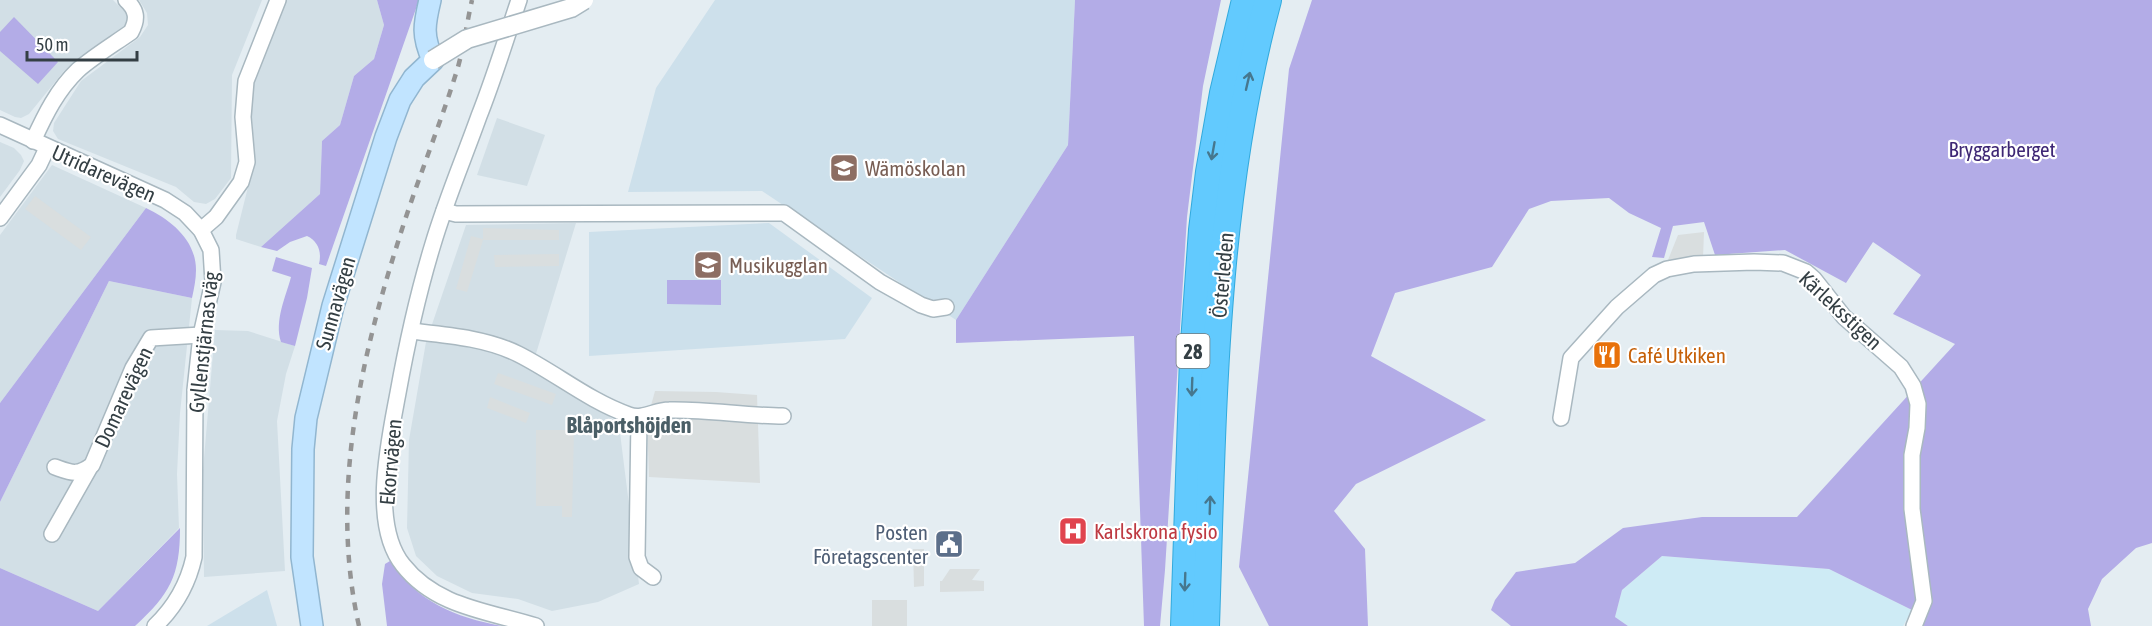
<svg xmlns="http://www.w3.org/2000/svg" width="2152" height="626" font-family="'Asap Condensed',sans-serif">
  <rect width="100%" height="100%" fill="#e4edf2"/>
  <!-- residential -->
  <g fill="#d2dfe6">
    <path d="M0,0h113l14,14 1,6 -2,5 -62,46 -35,43 -8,4 -6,-1 -15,-7z"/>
    <path d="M139,0h123l-30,75 -1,103 -16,21 -9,5 -12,-2 -18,-15 -118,-48 -5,-8 1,-8 27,-42 59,-44 8,-12 -1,-12z"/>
    <path d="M282,0h95l7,25 -10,34 -20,17 -14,49 -18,16 -2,53 -59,53 -25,-8v-4l19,-76 -4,-53 3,-26z"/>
    <path d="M497,118l48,17 -18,51 -50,-11z"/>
    <path d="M0,142l14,6 7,7 3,6 -4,9 -20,27z"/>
    <path d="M52,165l94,43 -146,195v-168z"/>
    <path d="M576,223l-45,147 68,37 20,18 20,159 -41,18 -46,9 -34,-12 -46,-6 -35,-17 -21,-20 -9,-28 2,-88 17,-98 40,-117z"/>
    <path d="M109,281l83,17 -12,115 -3,61 2,54 -81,83 -98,-43v-66z"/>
    <path d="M215,330l33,1 47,15 -9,28 -9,47 8,150 -81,6 -1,-107z"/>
  </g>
  <!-- commercial -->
  <path fill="#ceebf5" d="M1662,556l167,13 83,41 -9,16h-275l-13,-9 7,-27z"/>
  <!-- education -->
  <g fill="#cde0eb">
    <path d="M715,0h360l-7,145 -112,175 -194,-129 -134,1 28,-104z"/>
    <path d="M769,223l103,75 -27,41 -256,17v-124z"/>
    <path d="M267,590l10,36h-70z"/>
  </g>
  <!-- green -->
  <g fill="#b3ace7">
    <path d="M377,0h42l-93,266 -7,-2c3,-12 -1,-23 -12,-28l-17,6 -13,9 -16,-4 59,-53 2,-53 18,-16 14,-49 20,-17 10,-34z"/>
    <path d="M1075,0h146l-18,86 -16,131 -22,353 -5,56h-16l-10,-290 -178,7v-23l112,-175z"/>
    <path d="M1312,0h840v543l-16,5 -34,31 -14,30 3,17h-168l5,-12 -16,-4 -83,-41 -167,-13 -40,34 -7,27 13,9h-117l-20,-16 4,-10 21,-28 59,-9 48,-35 79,-11h95l158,-173 -62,-30 28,-39 -48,-33 -27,41 -61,-33 -70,5 -11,-33 -31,4 -9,32 -12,-1 9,-29 -32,-15 -20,-15 -58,3 -22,8 -37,58 -97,26 -24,63 115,64 -130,64 -22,27 31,38 3,77h-99l-30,-59 50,-498z"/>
    <path d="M14,17l44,45 -20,22 -38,-33v-19z"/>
    <path d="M146,208c25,12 50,32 50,62 0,9 -2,19 -4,28l-83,-17 -109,221v-99z"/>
    <path d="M276,257l36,11 -5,30 -12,48 -14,-4c-7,-21 5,-46 10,-65l-19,-6z"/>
    <path d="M667,280h54v25l-54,-1z"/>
    <path d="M180,528c0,48 -10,66 -45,98h-135v-58l98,43z"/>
    <path d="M390,561c28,41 64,56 112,65h-115l-5,-42 3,-20z"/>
  </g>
  <!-- parking -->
  <g fill="#d9dedf">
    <path d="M35,196l56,41 -10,13 -56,-41z"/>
    <path d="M483,228l76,2v10h-76l-16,52 -11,-3 15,-53 12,3z"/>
    <path d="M1704,232l-1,26 -35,2 10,-25z"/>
    <path d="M559,254v12l-64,1 -1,-12z"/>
    <path d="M498,373l58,21 -4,11 -58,-21z"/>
    <path d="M655,391l61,1 41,3 3,88 -111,-6 -2,-57z"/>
    <path d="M490,397l40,16 -4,10 -39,-15z"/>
    <path d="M536,430h38l-2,87h-10v-11h-26z"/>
    <path d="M913,549h11v37l-10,1z"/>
    <path d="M950,569h30l-8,11 12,1v10l-44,1v-11h2z"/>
    <rect x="872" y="600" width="35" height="26"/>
  </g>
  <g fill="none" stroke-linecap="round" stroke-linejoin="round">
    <!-- minor casing -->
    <g stroke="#a9b8c0" stroke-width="18">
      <g id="minor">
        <path d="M519,0c-13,39 -25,78 -40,116 -15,42 -33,84 -46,128 -15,49 -26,99 -35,149 -9,48 -28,131 5,172 33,42 85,46 133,61"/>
        <path d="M0,125l165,75 20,13 16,17 10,20 2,32 -12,53 -6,55 -1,167c-6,27 -19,50 -39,69"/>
        <path d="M33,141c12,-26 24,-51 45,-71 16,-14 36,-26 53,-38 7,-13 6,-22 -5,-32"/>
        <path d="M444,211l12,3 328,-1 96,69 41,23 12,4 13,-2"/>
        <path d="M0,218l39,-53 8,-17"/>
        <path d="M201,230l15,-13 25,-35 6,-20 -4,-45 3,-36 32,-81"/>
        <path d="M411,331c35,4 75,7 107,23 38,19 71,47 111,61 14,5 26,-5 40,-5 38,-1 76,6 114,6"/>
        <path d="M639,418l-2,139 4,11 12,9"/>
        <path d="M1561,418l10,-60 46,-51 37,-32 13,-6 27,-5 60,-2 29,1 23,9 8,7 30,38 57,50 12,19 5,18 -1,24 -5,27v54l12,92 -10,25"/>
        <path d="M55,467c17,6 22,9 37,-2l41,-97 18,-30 50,-3"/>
        <path d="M52,534l38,-67"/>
      </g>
    </g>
    <!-- secondary casing -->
    <g stroke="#91b6d0" stroke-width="24">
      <path id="secondary" d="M312,626l-10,-69 1,-108 3,-31 27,-112 53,-169 14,-37 14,-22 19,-18c-11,-24 -9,-35 -3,-60"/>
    </g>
    <!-- motorway casing -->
    <g stroke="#32aadd" stroke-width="28">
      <g id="motorway">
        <path d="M1184,626l9,-269 9,-127 7,-58 14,-79 22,-93"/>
        <path d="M1206,626c7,-210 7,-422 62,-626"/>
      </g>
    </g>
    <!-- minor -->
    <use href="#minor" stroke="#fff" stroke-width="15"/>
    <!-- secondary -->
    <use href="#secondary" stroke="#c1e4ff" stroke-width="21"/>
    <!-- motorway -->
    <use href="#motorway" stroke="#62cafe" stroke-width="26"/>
    <!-- rail -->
    <path stroke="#949494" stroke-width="4.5" stroke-dasharray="8 8" stroke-linecap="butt" d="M359,626c-29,-128 0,-262 39,-384 18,-59 42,-116 60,-175 6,-22 9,-45 14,-67"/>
    <!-- tertiary-bridge casing -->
    <g stroke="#a9b8c0" stroke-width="21" stroke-linecap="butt">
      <path id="tertiary-bridge" d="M433,60l34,-21 104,-31 13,-8"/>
    </g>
    <!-- tertiary-bridge -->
    <use href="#tertiary-bridge" stroke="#fff" stroke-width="18"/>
  </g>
  <!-- one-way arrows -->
  <defs><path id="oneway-shaft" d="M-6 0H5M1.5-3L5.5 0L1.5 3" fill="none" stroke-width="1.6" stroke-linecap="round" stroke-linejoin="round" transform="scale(1.5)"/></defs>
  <g stroke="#46778e">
    <use href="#oneway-shaft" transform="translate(1248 81) rotate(-77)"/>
    <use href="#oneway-shaft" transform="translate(1213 151) rotate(100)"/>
    <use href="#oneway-shaft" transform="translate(1192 387) rotate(92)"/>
    <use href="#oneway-shaft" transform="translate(1210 505) rotate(-88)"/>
    <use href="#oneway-shaft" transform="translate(1185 582) rotate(92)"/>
  </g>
  <!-- icons -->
  <defs>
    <g id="school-square" transform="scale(1.5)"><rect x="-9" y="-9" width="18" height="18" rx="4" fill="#8d6e63" stroke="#fff"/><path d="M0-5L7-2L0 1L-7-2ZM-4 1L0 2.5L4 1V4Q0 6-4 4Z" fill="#fff"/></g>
    <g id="restaurant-square" transform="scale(1.5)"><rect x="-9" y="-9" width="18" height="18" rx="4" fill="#e8710a" stroke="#fff"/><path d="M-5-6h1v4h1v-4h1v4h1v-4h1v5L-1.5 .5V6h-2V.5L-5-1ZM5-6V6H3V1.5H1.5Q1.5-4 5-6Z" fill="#fff"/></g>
    <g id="hospital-square" transform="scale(1.5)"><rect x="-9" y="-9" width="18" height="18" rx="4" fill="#e0444e" stroke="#fff"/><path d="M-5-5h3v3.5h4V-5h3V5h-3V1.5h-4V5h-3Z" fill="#fff"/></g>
    <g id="civic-square" transform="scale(1.5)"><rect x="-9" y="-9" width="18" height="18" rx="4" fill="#5c6f8a" stroke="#fff"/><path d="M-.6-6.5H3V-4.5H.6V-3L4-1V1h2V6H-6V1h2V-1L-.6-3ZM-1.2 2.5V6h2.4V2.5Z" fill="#fff"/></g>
  </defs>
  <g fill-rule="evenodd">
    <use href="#school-square" x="844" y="168"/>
    <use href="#school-square" x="708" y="265"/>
    <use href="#restaurant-square" x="1607" y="355"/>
    <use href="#hospital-square" x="1073" y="531"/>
    <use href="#civic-square" x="949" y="544"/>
  </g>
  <g text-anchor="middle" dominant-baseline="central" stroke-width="4.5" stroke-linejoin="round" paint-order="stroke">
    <!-- shield labels -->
    <rect fill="#fff" stroke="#71797c" stroke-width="1.5" x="1176.5" y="334" width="33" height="34" rx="4.5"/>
    <g font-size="20" font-weight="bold" fill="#343f44">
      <text x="1193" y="351">28</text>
    </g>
    <!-- park labels -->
    <g font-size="21" fill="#3e2775" stroke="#fff">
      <text x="2002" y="149">Bryggarberget</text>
    </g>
    <!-- education labels -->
    <g font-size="21" fill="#785e54" stroke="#fff" text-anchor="start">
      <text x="865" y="168">Wämöskolan</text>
      <text x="729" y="265">Musikugglan</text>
    </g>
    <!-- street labels -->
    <g font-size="21" fill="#343f44" stroke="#fff">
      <text transform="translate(104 173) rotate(24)">Utridarevägen</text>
      <text transform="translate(1222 275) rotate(-85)">Österleden</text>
      <text transform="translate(335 303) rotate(-74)">Sunnavägen</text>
      <text transform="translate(1841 310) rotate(43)">Kärleksstigen</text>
      <text transform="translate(203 342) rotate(-84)">Gyllenstjärnas väg</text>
      <text transform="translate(123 397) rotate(-65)">Domarevägen</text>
      <text transform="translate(390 462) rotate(-85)">Ekorrvägen</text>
    </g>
    <!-- food labels -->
    <g font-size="21" fill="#c56008" stroke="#fff" text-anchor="start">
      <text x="1628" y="355">Café Utkiken</text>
    </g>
    <!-- health labels -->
    <g font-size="21" fill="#be3a42" stroke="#fff" text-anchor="start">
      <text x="1094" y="531">Karlskrona fysio</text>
    </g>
    <!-- service labels -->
    <g font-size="21" fill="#4e5e75" stroke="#fff" text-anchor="end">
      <text x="928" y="532">Posten<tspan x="928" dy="24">Företagscenter</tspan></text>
    </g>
    <!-- neighbourhood labels -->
    <g font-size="22" font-weight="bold" fill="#4b5f67" stroke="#fff">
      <text x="629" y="425">Blåportshöjden</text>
    </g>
  </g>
  <!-- scale -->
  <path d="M27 51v9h110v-9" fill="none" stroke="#343f44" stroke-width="3"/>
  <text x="36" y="51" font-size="18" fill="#343f44" stroke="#ffffff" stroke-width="4.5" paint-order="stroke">50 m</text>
</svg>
